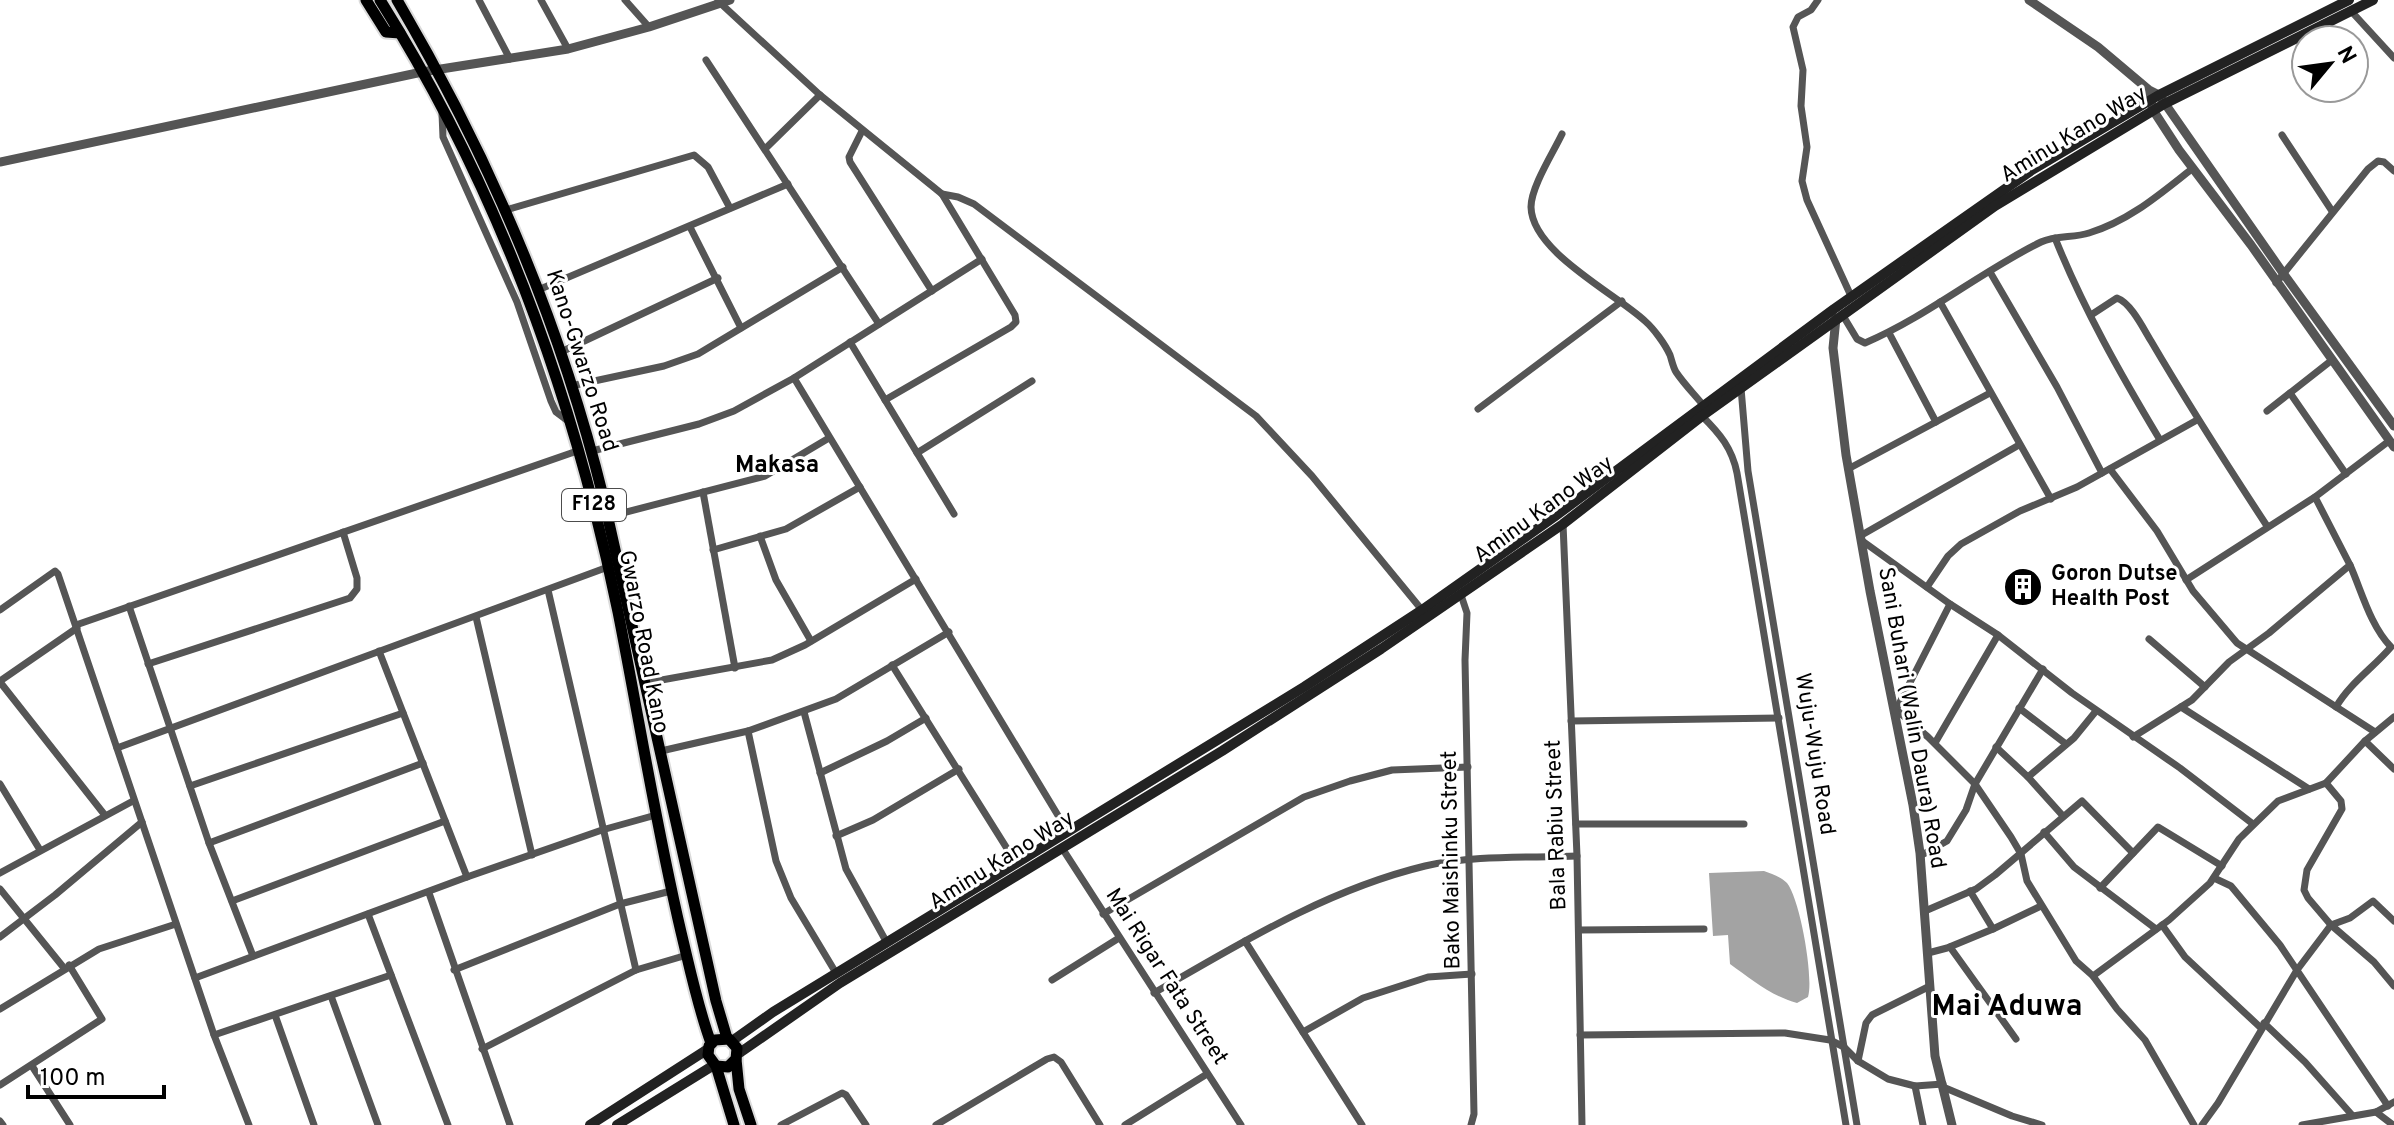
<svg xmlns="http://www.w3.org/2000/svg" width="2394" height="1125" font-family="Overpass,sans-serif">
  <rect width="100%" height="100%" fill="#fff"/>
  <!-- water -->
  <path fill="#a3a3a3" d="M1764,871c8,3 17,6 23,12 13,16 27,95 21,114l-11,6c-26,-7 -46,-24 -67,-39l-2,-29 -15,1 -4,-63z"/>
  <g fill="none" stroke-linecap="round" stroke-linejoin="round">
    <!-- primary casing -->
    <g stroke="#dbdbdb" stroke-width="15">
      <g id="primary">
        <path d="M366,0l20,32 14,1"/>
        <path d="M380,0c117,186 194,396 238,612 21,106 38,214 63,320 9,37 17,76 30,111"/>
        <path d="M397,0c91,155 163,321 206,496l113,505 11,37"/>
        <path d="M736,1059l3,30 12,36"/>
        <path d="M716,1066l12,1 8,-8 1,-11 -8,-9 -14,1 -6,6 -1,9 8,11 18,59"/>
      </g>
    </g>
    <!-- minor -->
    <g stroke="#555" stroke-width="7">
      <path d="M479,0l31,59"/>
      <path d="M541,0l27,49"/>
      <path d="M625,0l24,27"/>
      <path d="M1818,0l-7,10 -13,7 -5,10 10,43 -2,36 6,41 -5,34 5,19 44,96"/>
      <path d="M718,1l102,94 122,99 73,121 1,7 -5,5 -126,73"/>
      <path d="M2351,11l43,47"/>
      <path d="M706,60l173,264"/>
      <path d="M442,113l1,24 74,165 34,99 5,11 12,9"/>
      <path d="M862,131l-13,26 1,5 82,129"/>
      <path d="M1562,134c-9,19 -31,53 -31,73 1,45 84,86 114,114 9,8 20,23 25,34 2,6 3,12 6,17 8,12 19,23 27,33"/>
      <path d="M2282,135l50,76"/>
      <path d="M766,148l54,-53"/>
      <path d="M942,194l16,3 16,7 282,212 56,60 110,134"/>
      <path d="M506,210l188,-55 14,12 22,41"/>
      <path d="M690,227l51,101"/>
      <path d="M2055,238c28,70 66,137 105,202"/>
      <path d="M1990,272l67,115 45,86"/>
      <path d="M2276,283l92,-114 10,-8 6,1 10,9"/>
      <path d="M538,290l250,-106"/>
      <path d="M1940,302l111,197"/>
      <path d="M1842,314l15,25 8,4c63,-27 115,-71 176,-101 15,-7 33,-4 48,-9 40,-12 71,-39 104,-65"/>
      <path d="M2091,315l26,-17c14,5 26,30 34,43 37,63 76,124 116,185"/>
      <path d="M1889,333l47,89"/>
      <path d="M850,342l104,172"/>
      <path d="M561,352l157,-74"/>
      <path d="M794,378l274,454"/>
      <path d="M571,386l93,-20 34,-12 145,-87"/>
      <path d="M1741,388l7,83 109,654"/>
      <path d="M2290,393l56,81"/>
      <path d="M1478,409l144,-108"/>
      <path d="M2267,411l65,-51"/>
      <path d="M1702,416c18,18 30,32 35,57l109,652"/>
      <path d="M592,451l107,-27 35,-13 60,-33 188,-119"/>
      <path d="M917,453l115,-72"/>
      <path d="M1848,469l142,-76"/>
      <path d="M2110,469l47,62 36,60 44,52 138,89"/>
      <path d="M703,492l32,176"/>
      <path d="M607,517l158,-41 64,-38"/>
      <path d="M1563,524l14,332 5,269"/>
      <path d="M760,536l16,44 35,61"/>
      <path d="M1860,536l159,-91"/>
      <path d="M1861,540l89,64 48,31 74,58 108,75 73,56"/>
      <path d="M713,550l73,-21 74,-42"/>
      <path d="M2186,580l129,-83 74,-56"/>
      <path d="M1927,587l21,-31 13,-12 59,-33 57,-24 120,-67"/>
      <path d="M548,590l88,380"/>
      <path d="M1461,595l6,18 -2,47 9,454 -3,11"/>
      <path d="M129,606l80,237 44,113"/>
      <path d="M0,610l55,-39 3,3 156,461 35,90"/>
      <path d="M476,617l56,238"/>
      <path d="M76,625l504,-175"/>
      <path d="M2149,639l56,48"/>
      <path d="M379,651l88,226"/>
      <path d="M148,664l202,-66 7,-9v-11l-14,-46"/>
      <path d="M892,665l124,198"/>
      <path d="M0,681l77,-53"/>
      <path d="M0,682l104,132"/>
      <path d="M645,683l127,-23 33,-15 111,-66"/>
      <path d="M1893,707l35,30 47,47 36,53 10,17 6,27 49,80 17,15 24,33 28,31 49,85"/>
      <path d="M2181,707l128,82"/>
      <path d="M2336,707c14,-24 37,-39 55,-60 -21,-22 -29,-55 -41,-82"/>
      <path d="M2019,708l47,36"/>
      <path d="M1896,710l54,-106"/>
      <path d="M804,712l42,157 41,74"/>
      <path d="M1571,721l208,-3"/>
      <path d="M748,731l28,130 15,37 45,75"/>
      <path d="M2133,737l59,-37 37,-38 40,-29 81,-68 -35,-68"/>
      <path d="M2365,741l29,28"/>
      <path d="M1935,743l63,-108"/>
      <path d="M1996,747l32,30 35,39"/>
      <path d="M117,748l491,-181"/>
      <path d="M661,751l87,-20 88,-32 113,-67"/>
      <path d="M820,773l67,-32 39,-23"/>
      <path d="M2028,777l46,-39 22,-27"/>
      <path d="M2326,783l15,18 1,8 -35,61 -3,20 4,8 23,27 43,37 20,24"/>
      <path d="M0,784l40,66"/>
      <path d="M190,786l213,-73"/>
      <path d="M1576,824h168"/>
      <path d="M2044,832l30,35 82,62"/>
      <path d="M836,836l37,-16 86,-51"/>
      <path d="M209,843l214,-80"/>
      <path d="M1062,848l179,277"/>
      <path d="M1920,856l27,-15 19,-31 9,-26 68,-115"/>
      <path d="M0,873l133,-72"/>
      <path d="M2214,878l17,8 49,59 108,161"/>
      <path d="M2100,888l58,-61 64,39"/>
      <path d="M0,889l64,79"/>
      <path d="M1970,891l23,38 48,-23"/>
      <path d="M429,893l81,232"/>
      <path d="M232,901l213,-80"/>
      <path d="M1925,911l51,-22 19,-14 87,-74 51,52"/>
      <path d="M368,914l80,211"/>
      <path d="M1103,914l201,-117 46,-16 42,-11 76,-3"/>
      <path d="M2162,925l23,32 76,71"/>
      <path d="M1579,930l125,-1"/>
      <path d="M0,937l55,-42 87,-73"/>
      <path d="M1245,941l117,184"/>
      <path d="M1950,947l66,92"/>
      <path d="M1928,953l19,-5 46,-19"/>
      <path d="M454,970l166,-66 51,-13"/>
      <path d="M2093,976l76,-56 41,-37 29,-44 39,-38 48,-18 39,-42 29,-24"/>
      <path d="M195,978l272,-101 135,-47 54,-15"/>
      <path d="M1052,980l67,-42"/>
      <path d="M1154,993c87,-50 172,-103 271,-127 49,-11 102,-8 152,-10"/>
      <path d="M331,996l47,129"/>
      <path d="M0,1009l99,-60 77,-25"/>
      <path d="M275,1015l39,110"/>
      <path d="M2264,1023l41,39 47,53"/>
      <path d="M1303,1032l60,-34 65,-21 44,-3"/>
      <path d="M214,1035l177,-60"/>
      <path d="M1580,1035l205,-2 45,7 14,7 14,14 30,18 27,7 28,-2"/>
      <path d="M482,1049l154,-79 51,-15"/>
      <path d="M1858,1061l8,-38 6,-8 58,-29"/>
      <path d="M32,1066l38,59"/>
      <path d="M0,1085l102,-66 -33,-54"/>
      <path d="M1915,1086l8,39"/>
      <path d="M1943,1087l69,29 30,9"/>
      <path d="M2376,1112l17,13"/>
      <path d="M0,1121l3,4"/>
      <path d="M781,1125l61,-32 4,2 20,30"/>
      <path d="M936,1125l111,-66 7,-2 7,5 39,63"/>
      <path d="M1125,1125l82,-51"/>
      <path d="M2202,1125l16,-22 79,-133 34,-45 19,-7 23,-17 21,20"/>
      <path d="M2302,1125l74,-13 18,-10"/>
    </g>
    <!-- tertiary -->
    <g stroke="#555" stroke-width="9">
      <path d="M2029,0l69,47 51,43 10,5 124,178 111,153"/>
      <path d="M2149,93l4,17 26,40 72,95 143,202"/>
      <path d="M0,162l422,-90 146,-23 81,-22 81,-27"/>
      <path d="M1836,318l-3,30 13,107 24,136 43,214 7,48 15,203 17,69"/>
    </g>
    <!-- secondary -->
    <g stroke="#222" stroke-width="10">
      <path d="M732,1041l41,-29 531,-325 118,-77 132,-93 280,-208 198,-139 127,-75 190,-95"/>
      <path d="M738,1054l102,-71 382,-232 159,-102 182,-125 139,-108 293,-210 169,-102 209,-104"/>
      <path d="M590,1125l118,-76"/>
      <path d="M617,1125l97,-60"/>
    </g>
    <!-- primary -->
    <use href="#primary" stroke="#000" stroke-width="11"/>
  </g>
  <!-- icons -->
  <defs>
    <g id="building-disc" transform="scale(2)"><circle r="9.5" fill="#000" stroke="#fff"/><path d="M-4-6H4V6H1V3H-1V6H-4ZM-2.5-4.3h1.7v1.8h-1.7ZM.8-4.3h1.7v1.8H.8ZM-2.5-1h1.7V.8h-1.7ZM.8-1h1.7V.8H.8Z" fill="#fff"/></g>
  </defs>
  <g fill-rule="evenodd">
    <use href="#building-disc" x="2023" y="587"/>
  </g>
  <g text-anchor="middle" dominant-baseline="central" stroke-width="6" stroke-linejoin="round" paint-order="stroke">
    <!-- shield labels -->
    <rect fill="#fff" stroke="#4c4c4c" stroke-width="2" x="562" y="489" width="64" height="32" rx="6"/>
    <g font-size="20" font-weight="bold" fill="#000">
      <text x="594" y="505">F128</text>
    </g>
    <!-- street labels -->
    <g font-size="22" fill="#000" stroke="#fff">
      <text transform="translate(2074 135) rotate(-31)">Aminu Kano Way</text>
      <text transform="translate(581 361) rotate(72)">Kano-Gwarzo Road</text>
      <text transform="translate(1544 510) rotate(-36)">Aminu Kano Way</text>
      <text transform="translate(643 642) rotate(79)">Gwarzo Road Kano</text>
      <text transform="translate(1911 718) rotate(80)">Sani Buhari (Walin Daura) Road</text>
      <text transform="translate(1814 754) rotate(81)">Wuju-Wuju Road</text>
      <text transform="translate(1557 825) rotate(-92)">Bala Rabiu Street</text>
      <text transform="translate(1452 860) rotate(-91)">Bako Maishinku Street</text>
      <text transform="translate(1002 861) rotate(-32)">Aminu Kano Way</text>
      <text transform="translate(1166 977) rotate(57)">Mai Rigar Fata Street</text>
    </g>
    <!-- poi labels -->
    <g font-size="22" font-weight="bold" fill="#000" stroke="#fff" text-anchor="start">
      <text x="2051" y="574">Goron Dutse<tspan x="2051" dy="25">Health Post</tspan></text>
    </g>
    <!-- neighbourhood labels -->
    <g font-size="24" font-weight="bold" fill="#000" stroke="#fff">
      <text x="777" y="466">Makasa</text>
    </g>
    <!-- district labels -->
    <g font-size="30" font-weight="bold" fill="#000" stroke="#fff">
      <text x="2007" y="1007">Mai Aduwa</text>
    </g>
  </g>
  <!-- north arrow -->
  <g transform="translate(2330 64) rotate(61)"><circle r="38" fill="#ffffff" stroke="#999999" stroke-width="2"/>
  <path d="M0-6L14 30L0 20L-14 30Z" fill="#000000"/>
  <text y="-12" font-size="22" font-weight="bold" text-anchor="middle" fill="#000000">N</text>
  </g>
  <!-- scale -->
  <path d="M28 1085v12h136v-12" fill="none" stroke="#000000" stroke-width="4"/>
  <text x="40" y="1085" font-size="24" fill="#000000" stroke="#ffffff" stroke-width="6" paint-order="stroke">100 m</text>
</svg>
